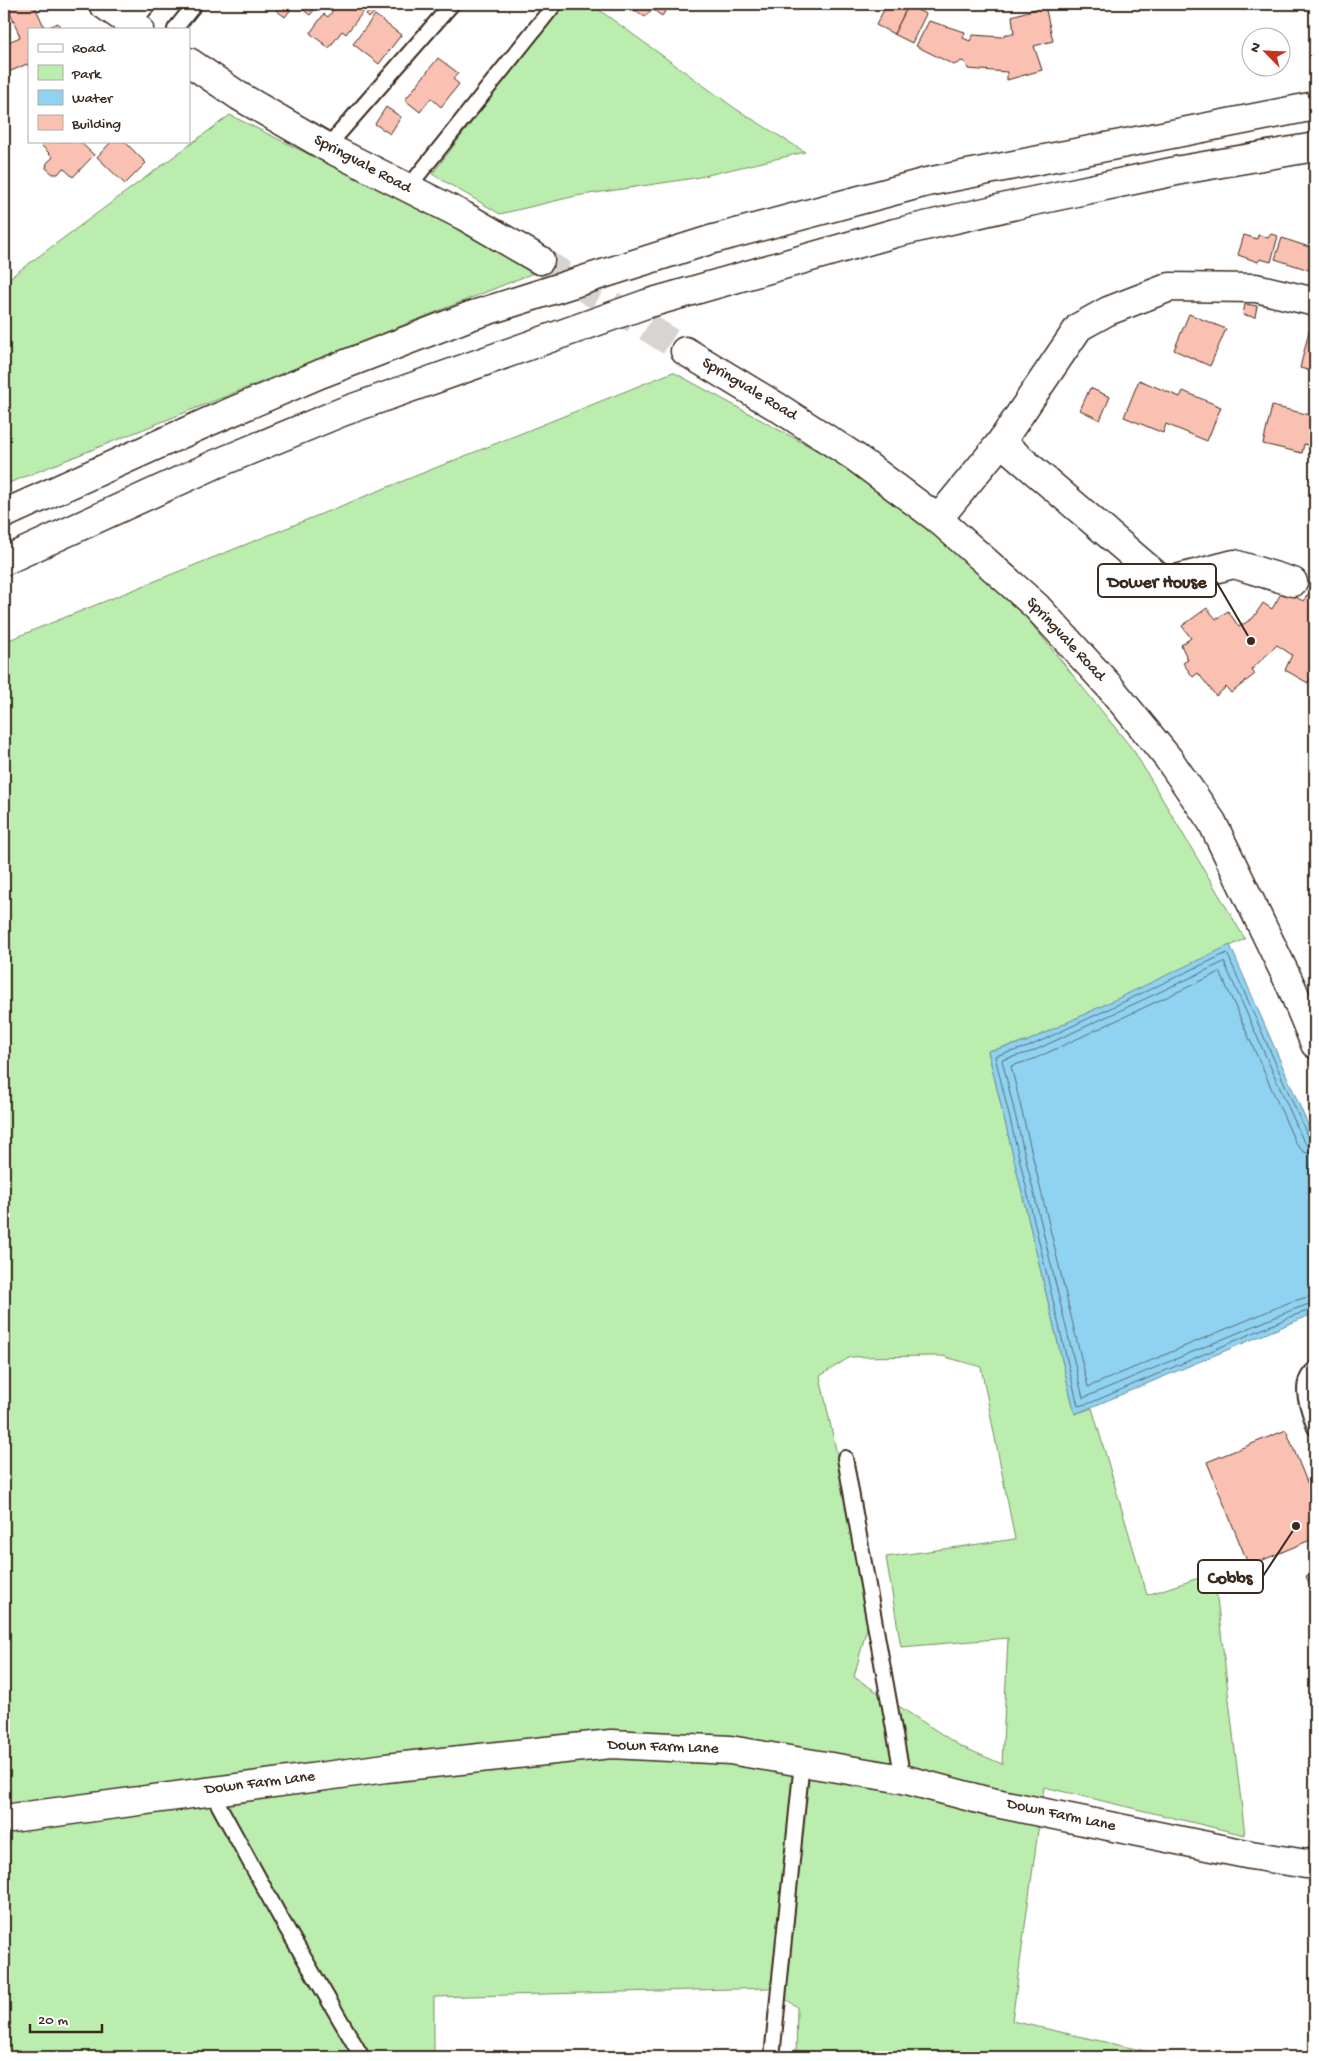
<svg xmlns="http://www.w3.org/2000/svg" width="1319" height="2061" font-family="'Gochi Hand',sans-serif">
  <rect width="100%" height="100%" fill="#fff"/>
  <filter id="ink" filterUnits="userSpaceOnUse"><feTurbulence type="fractalNoise" baseFrequency=".02" numOctaves="2"/><feDisplacementMap in="SourceGraphic" scale="10" xChannelSelector="R" yChannelSelector="G"/><feConvolveMatrix kernelMatrix="1 2 1 2 8 2 1 2 1" color-interpolation-filters="sRGB"/></filter>
  <g filter="url(#ink)">
    <!-- green -->
    <g fill="#baedae" stroke="#7a8c66" fill-rule="evenodd">
      <path d="M566,4h25l145,105 69,43 -110,26 -119,18 -76,18 -68,-40 109,-142z"/>
      <path d="M230,115l311,155 -537,215v-203z"/>
      <path d="M673,372l154,84 98,63 89,83 120,149 111,188 -219,103 -38,9 87,363 17,-6 55,187 67,-22 31,262 -201,-48 -32,234 159,36h-375l1,-50 -27,-19 -336,9v60h-430v-1415zM942,1356l39,11 34,172 -129,18 15,90 107,-9 -6,126 -42,-18 -106,-69 17,-65 -51,-236 30,-19z"/>
    </g>
    <!-- water -->
    <path fill="#8fd2f1" stroke="#6d8f9d" d="M1230,945l85,196v100l-1,1 1,71 -240,101 -87,-363 38,-9z"/>
    <g fill="none" stroke-linecap="round" stroke-linejoin="round">
      <!-- shore -->
      <g stroke="#5d6d72" stroke-width="1">
        <path d="M1315,1141l-7,-4 -81,-184 -199,94 -33,9 83,350 12,-3 205,-88 20,-6"/>
        <path d="M1315,1147l-7,-1 -5,-6 -79,-178 -193,90 -29,8 81,338 209,-88 23,-8"/>
        <path d="M1315,1155l-11,-3 -8,-8 -76,-172 -186,87 -23,7 77,321 202,-85 25,-7"/>
      </g>
    </g>
    <!-- building -->
    <g fill="#fac0b1" stroke="#3b2a1e">
      <path d="M7,4h27l11,25h-16v39l-2,-4 -23,10v-30l16,-7z"/>
      <path d="M281,4h38l-9,11 -15,-11 -10,13 -9,-7z"/>
      <path d="M338,4h26l3,3 -21,27 -4,-3 -13,17 -19,-15 14,-19 4,3z"/>
      <path d="M625,4h45l-8,12 -10,-7 -7,8z"/>
      <path d="M887,4h18l3,2 -14,28 -18,-9z"/>
      <path d="M967,4h6l-3,6 -5,-2z"/>
      <path d="M908,6l18,8 -14,29 -18,-9z"/>
      <path d="M1045,6l8,35 -19,5 8,24 -35,10v-8l-39,-3 -2,-6 -4,-2 -8,4 -38,-19 13,-25 36,11 -2,6 7,3 3,-6 29,2 4,-3h8l-2,-18z"/>
      <path d="M372,8l3,4 -6,6 -3,-3z"/>
      <path d="M375,15l26,20 -22,29 -26,-20z"/>
      <path d="M58,23l3,6h-16z"/>
      <path d="M438,58l20,15 -5,6 6,5 -18,23 -10,-9 -11,14 -15,-12z"/>
      <path d="M386,107l15,10 -11,17 -15,-10z"/>
      <path d="M37,141h42l15,14 -21,22 -10,-9 -5,6h-5l-7,-6 1,-5 6,-6z"/>
      <path d="M112,141h12l22,22 -21,21 -28,-27z"/>
      <path d="M1271,234l7,2 -7,26 -11,-3 -2,3 -20,-7 6,-20 13,4 1,-4 10,3z"/>
      <path d="M1282,238l33,11v23l-40,-13z"/>
      <path d="M1245,304l12,2 -2,11 -12,-2z"/>
      <path d="M1189,314l37,15 -16,37 -36,-16z"/>
      <path d="M1309,331l6,1v40l-15,-4z"/>
      <path d="M1139,380l41,17 3,-6 38,16 -14,34 -41,-17 -3,9 -39,-16z"/>
      <path d="M1090,388l20,9 -10,23 -20,-10z"/>
      <path d="M1272,406l43,10v-2v33l-11,-3 -2,9 -39,-9z"/>
      <path d="M1312,589l3,2v79l-7,13 -23,-13 7,-15 -15,-10 -25,24 3,5 -24,19 -5,-6 -10,9 -18,-23 -5,4 -10,-14 5,-3 -7,-15 10,-7 -9,-12 25,-18 9,11 12,-8 11,16 14,-9 10,-15 9,6 11,-19 20,11z"/>
      <path d="M1286,1430l29,72v36l-66,28 -42,-104z"/>
      <path d="M1315,1572v21l-2,1 -7,-18z"/>
    </g>
    <g fill="none" stroke-linecap="round" stroke-linejoin="round">
      <!-- secondary-tunnel -->
      <path stroke="#d8d4d2" stroke-width="28" stroke-dasharray="28 14" stroke-linecap="butt" d="M540,260l145,91"/>
      <!-- lane casing -->
      <g stroke="#3b2a1e" stroke-width="18">
        <g id="lane">
          <path d="M132,24l17,-20"/>
          <path d="M175,29l20,-25"/>
          <path d="M327,147l125,-143"/>
          <path d="M407,189l148,-185"/>
          <path d="M1315,1369c-19,15 -6,40 0,59"/>
          <path d="M845,1458l58,321"/>
          <path d="M211,1791l69,126 82,140"/>
          <path d="M772,2057l30,-295"/>
        </g>
      </g>
      <!-- street casing -->
      <g stroke="#3b2a1e" stroke-width="31">
        <g id="street">
          <path d="M1001,442l163,140 70,-18 59,18"/>
          <path d="M938,519l63,-77 78,-115 29,-16 62,-24 86,1 59,14"/>
          <path d="M4,1819l382,-51 225,-24 119,6 173,29 83,22 265,54 55,9 9,-2"/>
        </g>
      </g>
      <!-- secondary casing -->
      <g stroke="#3b2a1e" stroke-width="31">
        <g id="secondary">
          <path d="M103,4l36,25"/>
          <path d="M189,62l50,34 88,51 137,69 76,44"/>
          <path d="M685,351l94,57 76,49 83,62 98,87 73,80 59,72 44,64 80,166 23,56"/>
        </g>
      </g>
      <!-- highway casing -->
      <g stroke="#3b2a1e" stroke-width="31">
        <g id="highway">
          <path d="M4,514l206,-93 110,-47 150,-58 240,-76 217,-58 388,-76"/>
          <path d="M4,561l212,-97 126,-52 304,-108 249,-71 129,-30 157,-33 134,-23"/>
        </g>
      </g>
      <!-- lane -->
      <use href="#lane" stroke="#fff" stroke-width="14"/>
      <!-- street -->
      <use href="#street" stroke="#fff" stroke-width="28"/>
      <!-- secondary -->
      <use href="#secondary" stroke="#fff" stroke-width="28"/>
      <!-- highway -->
      <use href="#highway" stroke="#fff" stroke-width="28"/>
    </g>
  </g>
  <g text-anchor="middle" dominant-baseline="central" stroke-width="5" stroke-linejoin="round" paint-order="stroke">
    <!-- street labels -->
    <g font-size="16" fill="#3b2a1e" stroke="#fff">
      <text transform="translate(362 165) rotate(28)">Springvale Road</text>
      <text transform="translate(749 390) rotate(31)">Springvale Road</text>
      <text transform="translate(1065 640) rotate(47)">Springvale Road</text>
      <text transform="translate(663 1748) rotate(2)">Down Farm Lane</text>
      <text transform="translate(260 1784) rotate(-7)">Down Farm Lane</text>
      <text transform="translate(1061 1816) rotate(12)">Down Farm Lane</text>
    </g>
  </g>
  <!-- callouts -->
  <path fill="none" stroke="#3b2a1e" stroke-width="2" d="M1251 641L1216 581M1296 1526L1263 1576"/>
  <g fill="#3b2a1e" stroke="#fff" stroke-width="2">
    <circle cx="1251" cy="641" r="5"/>
    <circle cx="1296" cy="1526" r="5"/>
  </g>
  <g fill="#fff" stroke="#3b2a1e" stroke-width="2">
    <rect x="1098" y="564" width="118" height="33" rx="5"/>
    <rect x="1198" y="1560" width="65" height="33" rx="5"/>
  </g>
  <g font-size="18" text-anchor="middle" font-weight="bold" fill="#3b2a1e">
    <text x="1157" y="587">Dower House</text>
    <text x="1230" y="1583">Cobbs</text>
  </g>
  <!-- margin -->
  <rect width="1319" height="2061" fill="none" stroke="#fff" stroke-width="20"/>
  <rect x="10" y="10" width="1299" height="2041" fill="none" stroke="#3b2a1e" stroke-width="2" filter="url(#ink)"/>
  <!-- legend -->
  <rect x="28" y="28" width="162" height="115" fill="#ffffff" stroke="#b1aaa5"/>
  <rect x="38" y="44" width="25" height="8" fill="#ffffff" stroke="#b1aaa5"/>
  <text x="72" y="52" font-size="15" fill="#3b2a1e">Road</text>
  <rect x="38" y="65" width="25" height="15" fill="#baedae" stroke="#b1aaa5"/>
  <text x="72" y="78" font-size="15" fill="#3b2a1e">Park</text>
  <rect x="38" y="90" width="25" height="15" fill="#8fd2f1" stroke="#b1aaa5"/>
  <text x="72" y="102" font-size="15" fill="#3b2a1e">Water</text>
  <rect x="38" y="115" width="25" height="15" fill="#fac0b1" stroke="#b1aaa5"/>
  <text x="72" y="128" font-size="15" fill="#3b2a1e">Building</text>
  <!-- north arrow -->
  <g transform="translate(1266 52) rotate(294)"><circle r="24" fill="#ffffff" stroke="#b1aaa5"/>
  <path d="M0-4L9 19L0 12L-9 19Z" fill="#c8321e"/>
  <text y="-8" font-size="14" font-weight="bold" text-anchor="middle" fill="#3b2a1e">N</text>
  </g>
  <!-- scale -->
  <path d="M30 2024v8h72v-8" fill="none" stroke="#3b2a1e" stroke-width="2.5"/>
  <text x="38" y="2024" font-size="15" fill="#3b2a1e" stroke="#ffffff" stroke-width="4" paint-order="stroke">20 m</text>
</svg>
